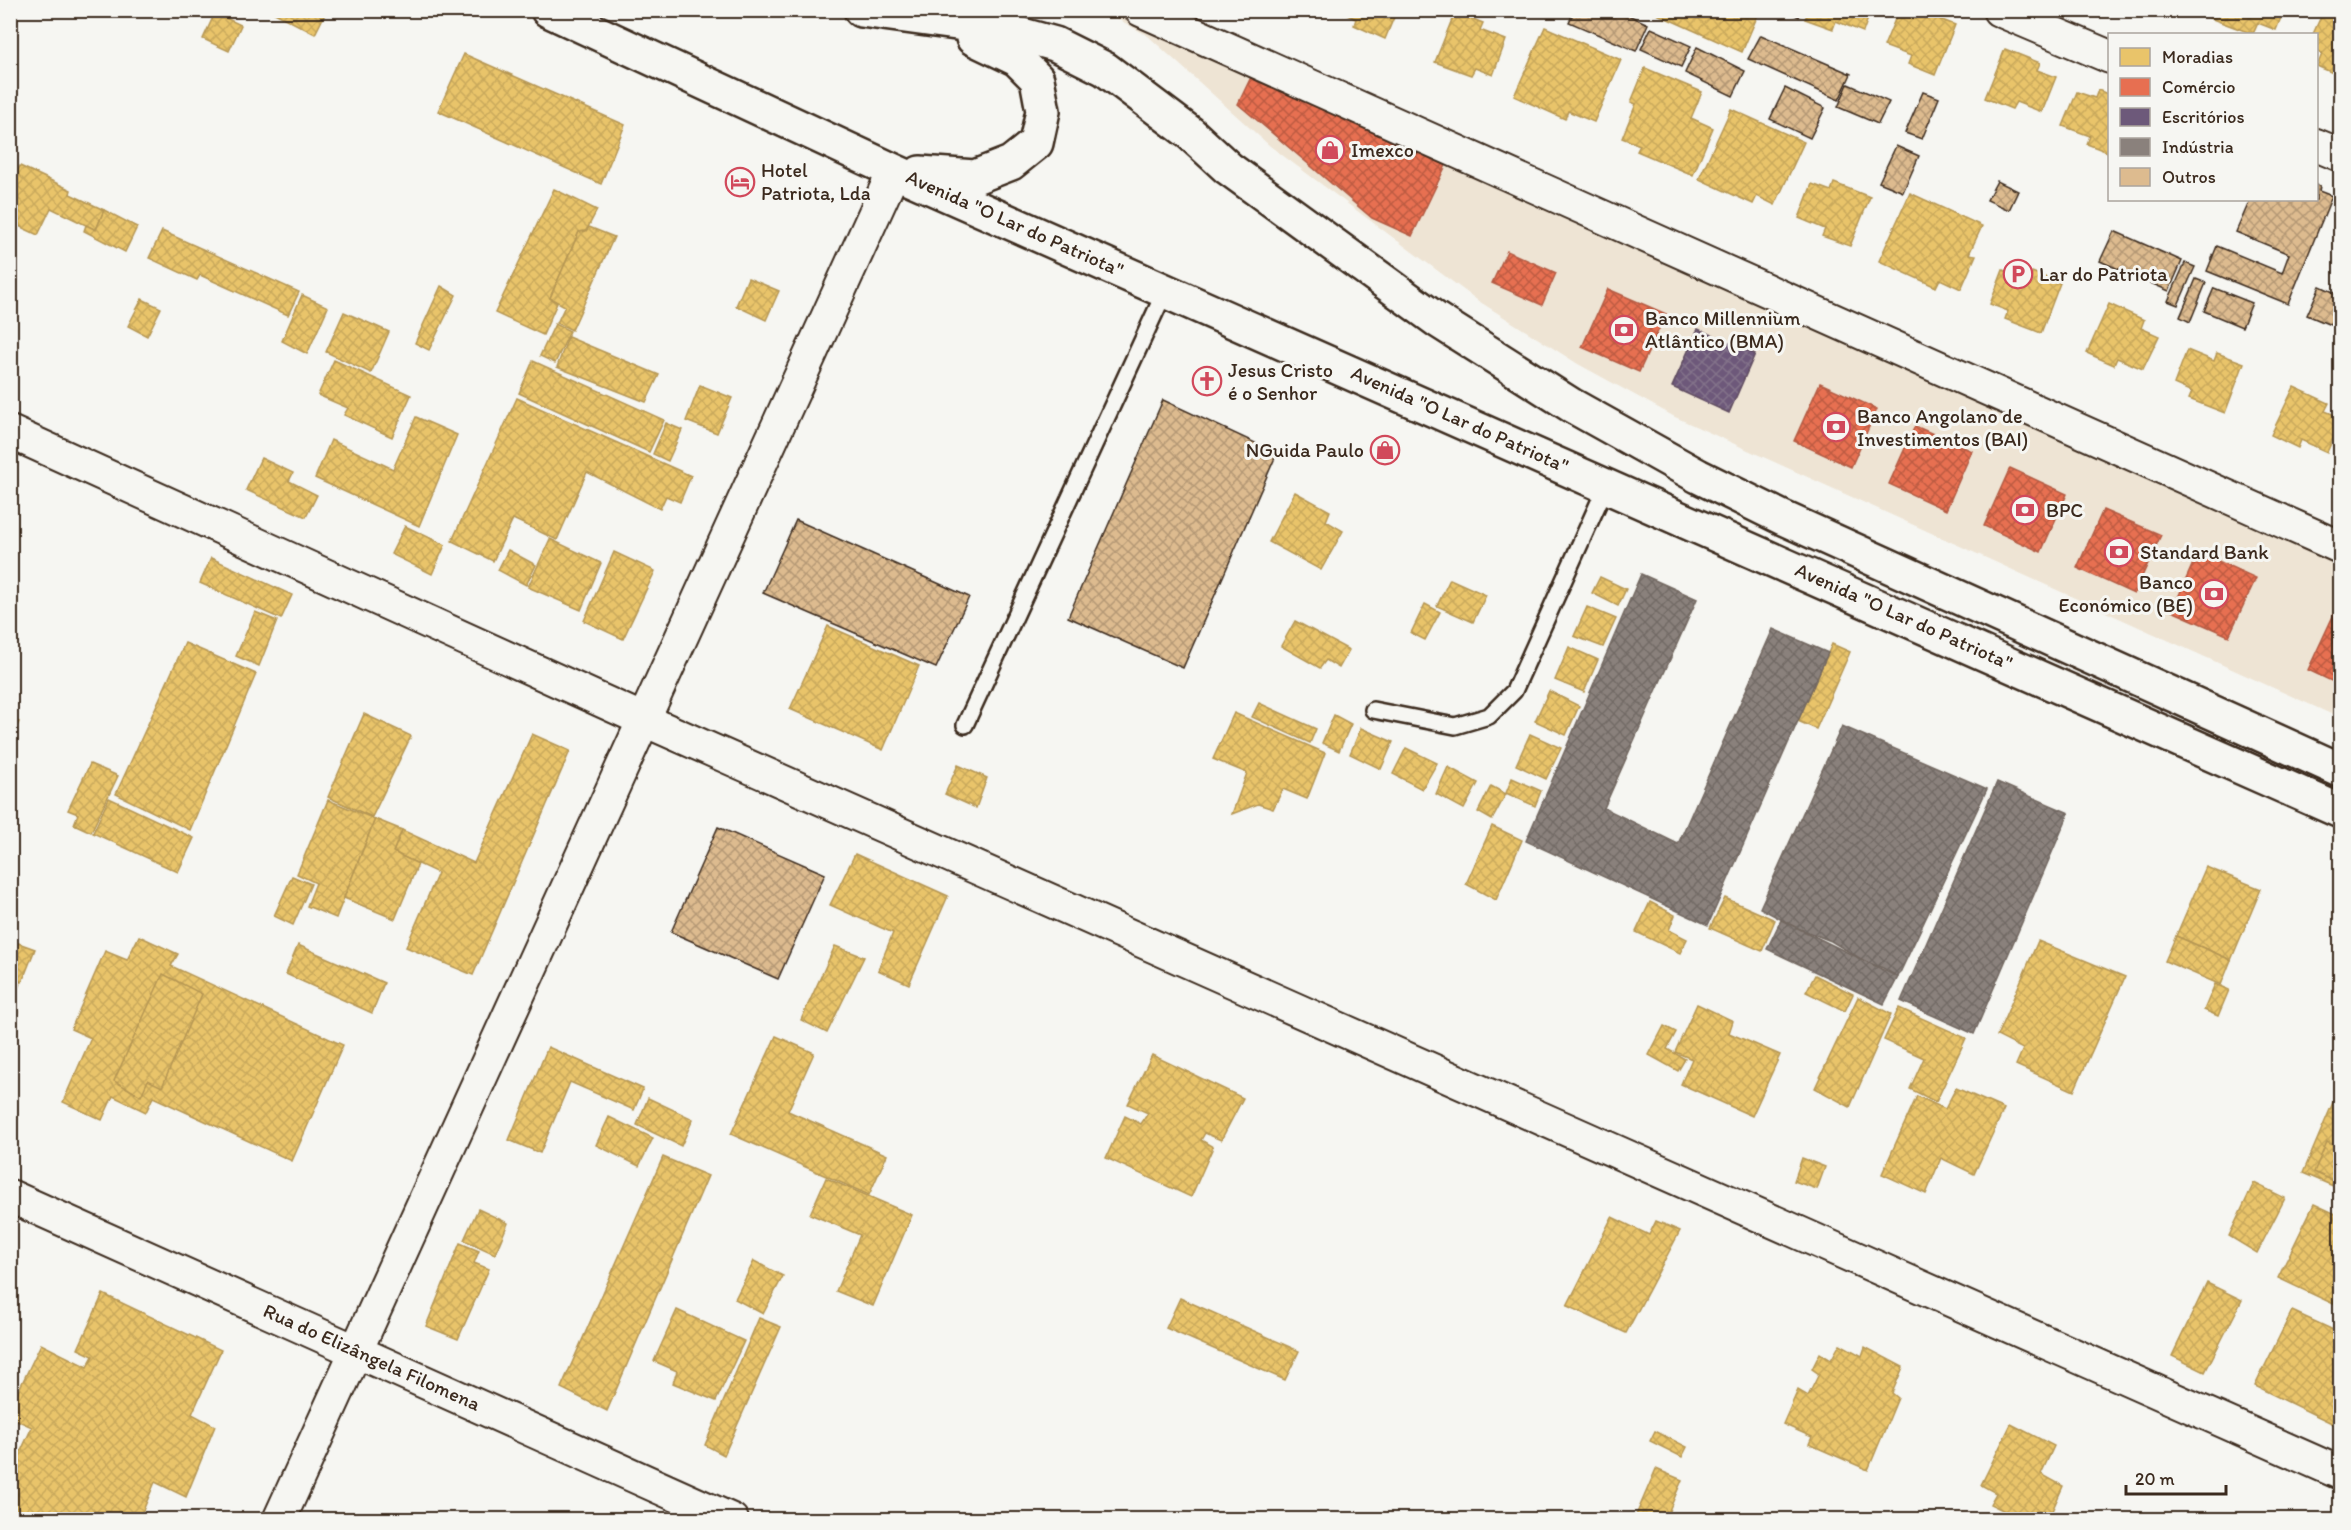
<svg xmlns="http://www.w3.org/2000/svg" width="2351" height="1530" font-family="Itim,sans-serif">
  <defs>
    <pattern id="homes-cross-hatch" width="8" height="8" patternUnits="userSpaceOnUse" patternTransform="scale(1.5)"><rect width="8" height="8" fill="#e9c46a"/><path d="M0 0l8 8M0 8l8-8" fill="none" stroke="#c9a95b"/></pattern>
    <pattern id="shops-cross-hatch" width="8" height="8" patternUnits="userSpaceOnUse" patternTransform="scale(1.5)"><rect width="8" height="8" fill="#e76f51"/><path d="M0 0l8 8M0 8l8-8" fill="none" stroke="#bc5b43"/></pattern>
    <pattern id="offices-cross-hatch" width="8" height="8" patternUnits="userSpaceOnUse" patternTransform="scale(1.5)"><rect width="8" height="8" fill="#6d597a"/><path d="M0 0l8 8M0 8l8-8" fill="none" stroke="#83728a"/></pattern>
    <pattern id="industry-cross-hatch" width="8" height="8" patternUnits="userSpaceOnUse" patternTransform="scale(1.5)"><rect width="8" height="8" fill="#8a817c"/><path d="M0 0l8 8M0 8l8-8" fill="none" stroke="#726a65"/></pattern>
    <pattern id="building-cross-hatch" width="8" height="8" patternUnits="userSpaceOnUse" patternTransform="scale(1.5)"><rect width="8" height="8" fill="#ddbb8f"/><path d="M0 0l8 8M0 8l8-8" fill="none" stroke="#b49874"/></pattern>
  </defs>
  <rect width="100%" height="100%" fill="#f6f6f2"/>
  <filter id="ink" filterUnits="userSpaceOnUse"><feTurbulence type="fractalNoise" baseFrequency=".0167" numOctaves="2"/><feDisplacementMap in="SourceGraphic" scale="12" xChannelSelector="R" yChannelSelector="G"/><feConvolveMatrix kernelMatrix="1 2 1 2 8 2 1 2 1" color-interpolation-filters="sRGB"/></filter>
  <g filter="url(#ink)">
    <!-- built -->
    <path fill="#eee4d4" d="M1104,11h22l736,338 478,215v154l-665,-301 -97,-53 -101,-64 -207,-154 -122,-110z"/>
    <!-- homes -->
    <g fill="url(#homes-cross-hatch)" stroke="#b59653" stroke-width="1.5">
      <path d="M269,10h58l-12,24z"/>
      <path d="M1336,10h61l-12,29 -31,-14 2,-6z"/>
      <path d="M1648,10h112l-18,42z"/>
      <path d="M1809,10h62l-8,22 -27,-11 -3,8 -28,-10z"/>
      <path d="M2197,10h87l-8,20 -18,-7 -5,11 -57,-21z"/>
      <path d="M2324,10l16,8v58l-23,-10 5,-12 -6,-3v-17h-3z"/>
      <path d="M1919,11l36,14 -20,50 -27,-11 3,-8 -27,-10 14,-34 18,7z"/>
      <path d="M1455,12l28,11 -3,7 26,10 -13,35 -18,-7 -4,7 -36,-13z"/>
      <path d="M215,13l26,12 -12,26 -26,-12z"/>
      <path d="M1545,27l76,33 -27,62 -26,-11 -3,8 -51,-23z"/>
      <path d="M2005,49l35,14 -3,7 19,7 -14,35 -26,-10 -4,7 -27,-11z"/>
      <path d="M464,54l161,71 -24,59 -163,-73z"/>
      <path d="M1645,68l57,24 -11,26 22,10 -20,47 -56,-24 3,-6 -18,-7 14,-34 -5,-2z"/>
      <path d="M2098,90l12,5v58l-23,-9 3,-8 -27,-10 14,-34 18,6z"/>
      <path d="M1731,109l73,33 -29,63 -18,-9 -4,8 -54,-25z"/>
      <path d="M10,164l7,3 -7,15z"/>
      <path d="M20,166l51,24 -1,4 34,16 -8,20 -45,-22 -13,27 -28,-13v-35z"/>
      <path d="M1834,183l36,14 -20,49 -28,-10 3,-7 -26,-11 13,-34 19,7z"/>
      <path d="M554,189l43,21 -11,21 -7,1 -29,66 7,5 -14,32 -48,-22z"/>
      <path d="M1910,193l72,33 -13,28 7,1 -15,34 -21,-10 -4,8 -57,-26z"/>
      <path d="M104,210l33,17 -12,25 -41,-21 2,-6 10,5z"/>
      <path d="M589,227l25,10 -42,93 -15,-7 8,-17 -15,-8 29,-66 7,-1z"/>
      <path d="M162,231l137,61 -11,23 -88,-40 -3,5 -48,-22z"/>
      <path d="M2003,270l27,10 2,-8 28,11 -19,50 -36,-14 3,-8 -18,-7z"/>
      <path d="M748,278l31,13 -13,29 -30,-14z"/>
      <path d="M441,286l15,9 -27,55 -14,-7z"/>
      <path d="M302,295l26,12 -21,47 -25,-13z"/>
      <path d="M142,299l19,9 -14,28 -19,-10z"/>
      <path d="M2109,304l35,16 -3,8 18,8 -16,33 -26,-11 -3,7 -27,-12z"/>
      <path d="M344,312l45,20 -18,41 -45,-21z"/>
      <path d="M555,324l15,7 -15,32 -15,-7z"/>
      <path d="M568,337l91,38 -13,27 -89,-35z"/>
      <path d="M2187,350l27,11 3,-8 27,10 -19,50 -36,-14 3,-7 -18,-8z"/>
      <path d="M334,360l77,35 -19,42 -48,-22 4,-7 -30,-13z"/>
      <path d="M533,361l131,59 -15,32 -130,-59z"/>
      <path d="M700,385l32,13 -15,35 -31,-12z"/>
      <path d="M2294,387l35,16 -4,8 15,6v7l-13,28 -26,-12 -3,8 -27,-13z"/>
      <path d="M517,398l174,78 -11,26 -14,-6 -6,13 -73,-37 -30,68 -44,-21 -20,42 -41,-20z"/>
      <path d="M416,417l41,18 -38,91 -104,-48 16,-38 62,29z"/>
      <path d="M666,423l16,7 -14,31 -15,-7z"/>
      <path d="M261,458l32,15 -4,8 28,14 -11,22 -60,-27z"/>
      <path d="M1295,492l35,19 -4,10 17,10 -22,39 -52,-28z"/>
      <path d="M405,526l40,19 -13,29 -41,-20z"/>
      <path d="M550,539l51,24 -20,47 -53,-23z"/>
      <path d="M508,550l28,15 -10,20 -28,-15z"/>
      <path d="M614,552l41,19 -32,68 -39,-18z"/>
      <path d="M211,558l81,37 -11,24 -81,-36z"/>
      <path d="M1600,577l26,12 -8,17 -26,-13z"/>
      <path d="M1450,579l36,16 -13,27 -36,-16z"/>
      <path d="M1425,604l15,8 -15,28 -14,-7z"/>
      <path d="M1587,607l29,12 -13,28 -29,-11z"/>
      <path d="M255,612l22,9 -18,45 -23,-10z"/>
      <path d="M1295,621l54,29 -10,18 -13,-8 -6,8 -39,-22z"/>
      <path d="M828,626l91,40 -36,84 -93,-41z"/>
      <path d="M185,643l71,31 -66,156 -74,-36z"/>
      <path d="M1832,644l18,8 -34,77 -18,-8z"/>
      <path d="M1569,647l29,13 -14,32 -29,-12z"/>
      <path d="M1549,691l30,15 -13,29 -31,-14z"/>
      <path d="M1259,703l57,26 -6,14 -58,-26z"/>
      <path d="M1234,713l91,40 -18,46 -24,-10 -10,20 -15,-5 -26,10 15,-41 -34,-14z"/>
      <path d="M364,714l47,22 -39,81 -44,-20z"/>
      <path d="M1334,715l17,9 -12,27 -17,-8z"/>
      <path d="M10,719l9,3 -9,19z"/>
      <path d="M1361,728l32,14 -12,27 -31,-15z"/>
      <path d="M532,734l38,17 -97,224 -67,-28 32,-74 -45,-21 9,-22 72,33z"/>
      <path d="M1530,734l31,14 -15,31 -30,-14z"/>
      <path d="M1406,748l31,15 -15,26 -29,-15z"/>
      <path d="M90,764l28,12 -27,56 -17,-8 4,-10 -10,-4z"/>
      <path d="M958,765l29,13 -11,30 -31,-14z"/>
      <path d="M1448,767l30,16 -14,26 -28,-15z"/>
      <path d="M1512,778l29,13 -6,15 -29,-13z"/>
      <path d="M1491,786l15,8 -14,26 -14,-8z"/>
      <path d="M109,798l85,40 -16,34 -85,-39z"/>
      <path d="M328,800l47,19 -39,99 -29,-12 9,-23 -19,-9z"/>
      <path d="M375,819l27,11 -9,22 25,12 -23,55 -51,-21z"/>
      <path d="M1492,826l30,14 -26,60 -30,-16z"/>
      <path d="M855,854l93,42 -39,88 -31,-14 15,-37 -63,-28z"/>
      <path d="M2206,867l55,22 -30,71 -55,-24z"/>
      <path d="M292,876l19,8 -18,41 -19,-9z"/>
      <path d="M1725,898l50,22 -13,31 -52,-23z"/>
      <path d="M1650,902l25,13 -6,15 18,9 -7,14 -44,-21z"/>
      <path d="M139,936l39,18 -7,12 172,79 -51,116 -139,-64 -7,15 -33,-16 -11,24 -39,-18 28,-64 -20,-9 34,-78 22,9z"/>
      <path d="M2176,936l55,24 -10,25 -56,-24z"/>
      <path d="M10,940l25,9 -13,33 -12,-4z"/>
      <path d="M2038,941l87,36 -51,114 -58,-26 7,-16 -26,-13z"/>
      <path d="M298,945l86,38 -12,30 -86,-39z"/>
      <path d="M835,946l29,11 -37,76 -26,-13z"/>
      <path d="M163,974l39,20 -40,93 -14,-7 -7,16 -27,-15z"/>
      <path d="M1815,975l38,19 -8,17 -39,-19z"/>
      <path d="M10,979l10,4 -7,20 -3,-1z"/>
      <path d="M2215,984l14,6 -11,26 -14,-6z"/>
      <path d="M1858,997l33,17 -41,93 -35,-19z"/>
      <path d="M1697,1004l36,17 -4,12 51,22 -28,61 -71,-32 11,-25 -17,-7z"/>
      <path d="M1899,1008l67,30 -30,64 -26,-13 14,-31 -40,-18z"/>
      <path d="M10,1009l8,3 -8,17z"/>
      <path d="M1664,1026l12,6 -9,17 18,10 -7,12 -29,-16z"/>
      <path d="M776,1036l38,17 -26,58 99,44 -18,40 -138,-61z"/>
      <path d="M548,1047l95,42 -9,21 -64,-28 -30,71 -31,-13z"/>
      <path d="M1152,1055l91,43 -22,42 -16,-7 -4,7 12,7 -22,50 -85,-39 19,-42 16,8 7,-11 -20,-9z"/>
      <path d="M2340,1086v103l-37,-16z"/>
      <path d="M1956,1088l48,21 -30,65 -33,-16 -15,36 -44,-20 35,-78 28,13z"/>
      <path d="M648,1098l45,21 -12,27 -44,-21z"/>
      <path d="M609,1117l44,21 -14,28 -43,-21z"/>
      <path d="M2327,1142l13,7v29l-2,5 -24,-11z"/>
      <path d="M663,1157l45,19 -101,235 -46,-23z"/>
      <path d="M1802,1158l23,9 -8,22 -23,-8z"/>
      <path d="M826,1178l86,37 -39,91 -37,-15 24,-56 -50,-21z"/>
      <path d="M2254,1183l31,15 -28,55 -28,-17z"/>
      <path d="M2314,1204l26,12v91l-62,-29z"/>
      <path d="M478,1209l30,14 -13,31 -31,-14z"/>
      <path d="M1612,1217l37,18 7,-14 24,10 -54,102 -59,-27z"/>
      <path d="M460,1243l19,8 -5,12 15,6 -31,70 -32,-13z"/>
      <path d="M754,1261l29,15 -20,38 -28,-15z"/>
      <path d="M2207,1283l35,17 -37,72 -33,-16z"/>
      <path d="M103,1294l118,56 -29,64 23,12 -29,71 -31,-15 -16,38h-113l-16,-7v-38l22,-48 -22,-10v-9l31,-64 46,23 6,-11 -15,-7z"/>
      <path d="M1180,1298l119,53 -14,29 -119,-52z"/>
      <path d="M677,1310l67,31 -28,60 -43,-18 4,-12 -23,-10z"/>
      <path d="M2292,1311l48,22v94l-85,-41z"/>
      <path d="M759,1318l22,9 -57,128 -19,-10z"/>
      <path d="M1840,1344l22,12 3,-9 38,20 -11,26 6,5 -30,72 -59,-26 3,-7 -29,-13 15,-34 10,6 11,-22 -7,-5 8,-16 11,7z"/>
      <path d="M2011,1424l43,22 -13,28 22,12 -15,34h-25l-33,-16 6,-11 -15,-8z"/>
      <path d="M1655,1431l32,16 -5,10 -32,-16z"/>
      <path d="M1656,1469l26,11 -17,40h-31z"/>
    </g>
    <!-- shops -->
    <g fill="url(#shops-cross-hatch)" stroke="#b35a42" stroke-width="1.5">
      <path d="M1253,73l194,90 -35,73 -40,-18 -134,-114z"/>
      <path d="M1507,251l49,22 -14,32 -50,-22z"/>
      <path d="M1608,289l58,25 -27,58 -57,-25z"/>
      <path d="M1820,383l57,26 -26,58 -57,-26z"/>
      <path d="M1915,426l57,25 -26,59 -57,-26z"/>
      <path d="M2010,468l57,26 -26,58 -57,-26z"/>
      <path d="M2103,510l58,25 -27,59 -57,-26z"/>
      <path d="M2198,552l58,26 -27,58 -57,-25z"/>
      <path d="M2340,601v84l-32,-15z"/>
    </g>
    <!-- offices -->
    <path fill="url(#offices-cross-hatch)" stroke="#5e4b5e" stroke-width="1.5" d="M1698,329l57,25 -26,59 -57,-26z"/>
    <!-- industry -->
    <g fill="url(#industry-cross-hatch)" stroke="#726760" stroke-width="1.5">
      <path d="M1641,574l56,25 -93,209 74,36 95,-215 55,24 -120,272 -182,-84z"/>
      <path d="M1842,726l145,63 -89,188 -15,-9 -17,-6 -35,-21 -36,-14 -35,-19z"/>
      <path d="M1997,782l72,31 -95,221 -73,-33z"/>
      <path d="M1781,920l117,57 -14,27 -117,-55z"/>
    </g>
    <!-- building -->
    <g fill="url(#building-cross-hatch)" stroke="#3b2a1e" stroke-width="1.5">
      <path d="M1575,10h42l31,14 -12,27 -67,-29z"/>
      <path d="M1785,10h17l-3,7z"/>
      <path d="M1651,28l40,18 -10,21 -40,-18z"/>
      <path d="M1761,35l90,39 -12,26 -91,-41z"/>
      <path d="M1697,47l48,24 -12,25 -48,-23z"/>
      <path d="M1848,84l41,18 -11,22 -40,-17z"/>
      <path d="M1785,88l40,20 -15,30 -40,-19z"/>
      <path d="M1923,92l16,6 -17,41 -17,-6z"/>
      <path d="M1896,146l23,10 -16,36 -24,-10z"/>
      <path d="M1997,181l21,10 -9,19 -22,-10z"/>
      <path d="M2316,185l4,1 -1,5 13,5 -44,108 -81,-33 10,-25 65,27 7,-19 -53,-22 14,-32h66z"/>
      <path d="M2114,231l68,30 -13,30 -69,-30z"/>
      <path d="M2185,263l10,4 -17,38 -10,-4z"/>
      <path d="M2196,279l10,4 -16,39 -10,-5z"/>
      <path d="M2320,286l20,9v34l-33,-14z"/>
      <path d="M2214,288l38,15 -10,24 -38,-16z"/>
      <path d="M1163,400l114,53 -94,215 -115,-51z"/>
      <path d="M796,520l173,77 -33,71 -173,-75z"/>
      <path d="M718,827l107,47 -47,105 -107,-47z"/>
    </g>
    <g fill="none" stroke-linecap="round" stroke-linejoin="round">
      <!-- service casing -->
      <g stroke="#3b2a1e" stroke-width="20">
        <g id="service">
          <path d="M1373,710l82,16 34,-10 25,-25 93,-207"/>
          <path d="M965,725l201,-436"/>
        </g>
      </g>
      <!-- minor casing -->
      <g stroke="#3b2a1e" stroke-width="36">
        <g id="minor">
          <path d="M1141,10l1199,537"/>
          <path d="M1999,10l111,47"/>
          <path d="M2316,145l24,10"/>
          <path d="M10,432l634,288 1696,753"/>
          <path d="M10,1196l722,324"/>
          <path d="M279,1520l615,-1349"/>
        </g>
      </g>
      <!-- secondary casing -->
      <g stroke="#3b2a1e" stroke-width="38">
        <g id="secondary">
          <path d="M548,10l346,161 1446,640"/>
          <path d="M861,10l139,19 55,15 50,25 85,64 38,35 209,152 134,85 127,71 85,42 557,252"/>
          <path d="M920,173l55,4 36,-14 25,-20 7,-32 -6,-32 -20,-20 -44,-21"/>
        </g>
      </g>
      <!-- service -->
      <use href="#service" stroke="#f6f6f2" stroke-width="15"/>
      <!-- minor -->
      <use href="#minor" stroke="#f6f6f2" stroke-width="32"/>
      <!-- secondary -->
      <use href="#secondary" stroke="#f6f6f2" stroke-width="33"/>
    </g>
  </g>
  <!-- icons -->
  <defs>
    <g id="shop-ring" transform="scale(1.5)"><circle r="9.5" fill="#f6f6f2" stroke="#d1495b" stroke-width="1.5"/><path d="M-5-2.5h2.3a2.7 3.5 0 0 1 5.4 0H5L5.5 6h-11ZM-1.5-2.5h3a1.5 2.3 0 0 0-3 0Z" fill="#d1495b"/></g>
    <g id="hotel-ring" transform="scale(1.5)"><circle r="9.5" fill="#f6f6f2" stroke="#d1495b" stroke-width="1.5"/><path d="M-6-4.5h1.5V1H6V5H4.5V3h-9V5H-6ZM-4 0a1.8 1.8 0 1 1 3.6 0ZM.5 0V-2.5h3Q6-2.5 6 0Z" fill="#d1495b"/></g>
    <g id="parking-ring" transform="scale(1.5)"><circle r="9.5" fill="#f6f6f2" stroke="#d1495b" stroke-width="1.5"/><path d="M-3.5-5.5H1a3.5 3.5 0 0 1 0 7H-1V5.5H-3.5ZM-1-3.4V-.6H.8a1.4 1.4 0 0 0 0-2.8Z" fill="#d1495b"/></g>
    <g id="bank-ring" transform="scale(1.5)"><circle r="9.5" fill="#f6f6f2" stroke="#d1495b" stroke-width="1.5"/><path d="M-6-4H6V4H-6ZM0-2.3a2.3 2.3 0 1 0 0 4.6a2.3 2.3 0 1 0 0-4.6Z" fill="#d1495b"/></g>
    <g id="church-ring" transform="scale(1.5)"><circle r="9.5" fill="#f6f6f2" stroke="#d1495b" stroke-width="1.5"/><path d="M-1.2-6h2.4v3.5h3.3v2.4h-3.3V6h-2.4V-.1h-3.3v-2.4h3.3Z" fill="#d1495b"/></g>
  </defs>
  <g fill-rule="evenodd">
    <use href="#shop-ring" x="1330" y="150"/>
    <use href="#hotel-ring" x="740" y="182"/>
    <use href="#parking-ring" x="2018" y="274"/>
    <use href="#bank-ring" x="1624" y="330"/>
    <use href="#church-ring" x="1207" y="381"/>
    <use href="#bank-ring" x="1836" y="427"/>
    <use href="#shop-ring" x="1385" y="450"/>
    <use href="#bank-ring" x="2025" y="510"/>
    <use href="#bank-ring" x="2119" y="552"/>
    <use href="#bank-ring" x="2214" y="594"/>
  </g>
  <g text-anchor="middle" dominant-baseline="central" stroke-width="6" stroke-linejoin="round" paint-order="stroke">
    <!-- poi labels -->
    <g font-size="20" fill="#3b2a1e" stroke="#f6f6f2" text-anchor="start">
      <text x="1351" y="150">Imexco</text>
      <text x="761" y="170">Hotel<tspan x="761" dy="23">Patriota, Lda</tspan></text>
      <text x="2039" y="274">Lar do Patriota</text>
      <text x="1645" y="318">Banco Millennium<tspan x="1645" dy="23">Atlântico (BMA)</tspan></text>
      <text x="1228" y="370">Jesus Cristo<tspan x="1228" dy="23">é o Senhor</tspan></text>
      <text x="1857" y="416">Banco Angolano de<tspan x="1857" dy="23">Investimentos (BAI)</tspan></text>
      <text x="1364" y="450" text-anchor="end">NGuida Paulo</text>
      <text x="2046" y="510">BPC</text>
      <text x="2140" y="552">Standard Bank</text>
      <text x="2193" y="582" text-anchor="end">Banco<tspan x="2193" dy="23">Económico (BE)</tspan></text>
    </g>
    <!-- street labels -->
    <g font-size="20" fill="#3b2a1e" stroke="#f6f6f2">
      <text transform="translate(1015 223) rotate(24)">Avenida "O Lar do Patriota"</text>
      <text transform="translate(1460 419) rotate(24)">Avenida "O Lar do Patriota"</text>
      <text transform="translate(1904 616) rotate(24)">Avenida "O Lar do Patriota"</text>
      <text transform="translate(372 1357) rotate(24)">Rua do Elizângela Filomena</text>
    </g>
  </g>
  <!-- margin -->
  <rect width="2351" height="1530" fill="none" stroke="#f6f6f2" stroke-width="36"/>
  <rect x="18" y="18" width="2315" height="1494" fill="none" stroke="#3b2a1e" stroke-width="2" filter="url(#ink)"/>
  <!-- legend -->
  <rect x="2108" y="33" width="210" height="168" fill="#f6f6f2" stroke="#aba49d" stroke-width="1.5"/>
  <rect x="2120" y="48" width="30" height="18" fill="#e9c46a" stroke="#aba49d" stroke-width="1.5"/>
  <text x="2162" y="63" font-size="18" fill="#3b2a1e">Moradias</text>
  <rect x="2120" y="78" width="30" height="18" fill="#e76f51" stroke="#aba49d" stroke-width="1.5"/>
  <text x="2162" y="93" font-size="18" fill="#3b2a1e">Comércio</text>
  <rect x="2120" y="108" width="30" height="18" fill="#6d597a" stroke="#aba49d" stroke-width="1.5"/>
  <text x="2162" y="123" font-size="18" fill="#3b2a1e">Escritórios</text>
  <rect x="2120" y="138" width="30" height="18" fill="#8a817c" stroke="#aba49d" stroke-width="1.5"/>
  <text x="2162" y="153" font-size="18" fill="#3b2a1e">Indústria</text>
  <rect x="2120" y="168" width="30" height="18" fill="#ddbb8f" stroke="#aba49d" stroke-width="1.5"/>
  <text x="2162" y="183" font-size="18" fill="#3b2a1e">Outros</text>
  <!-- scale -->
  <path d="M2126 1485v9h100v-9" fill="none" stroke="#3b2a1e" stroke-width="3"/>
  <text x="2135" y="1485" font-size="18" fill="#3b2a1e" stroke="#f6f6f2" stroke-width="4.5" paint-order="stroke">20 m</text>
</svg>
